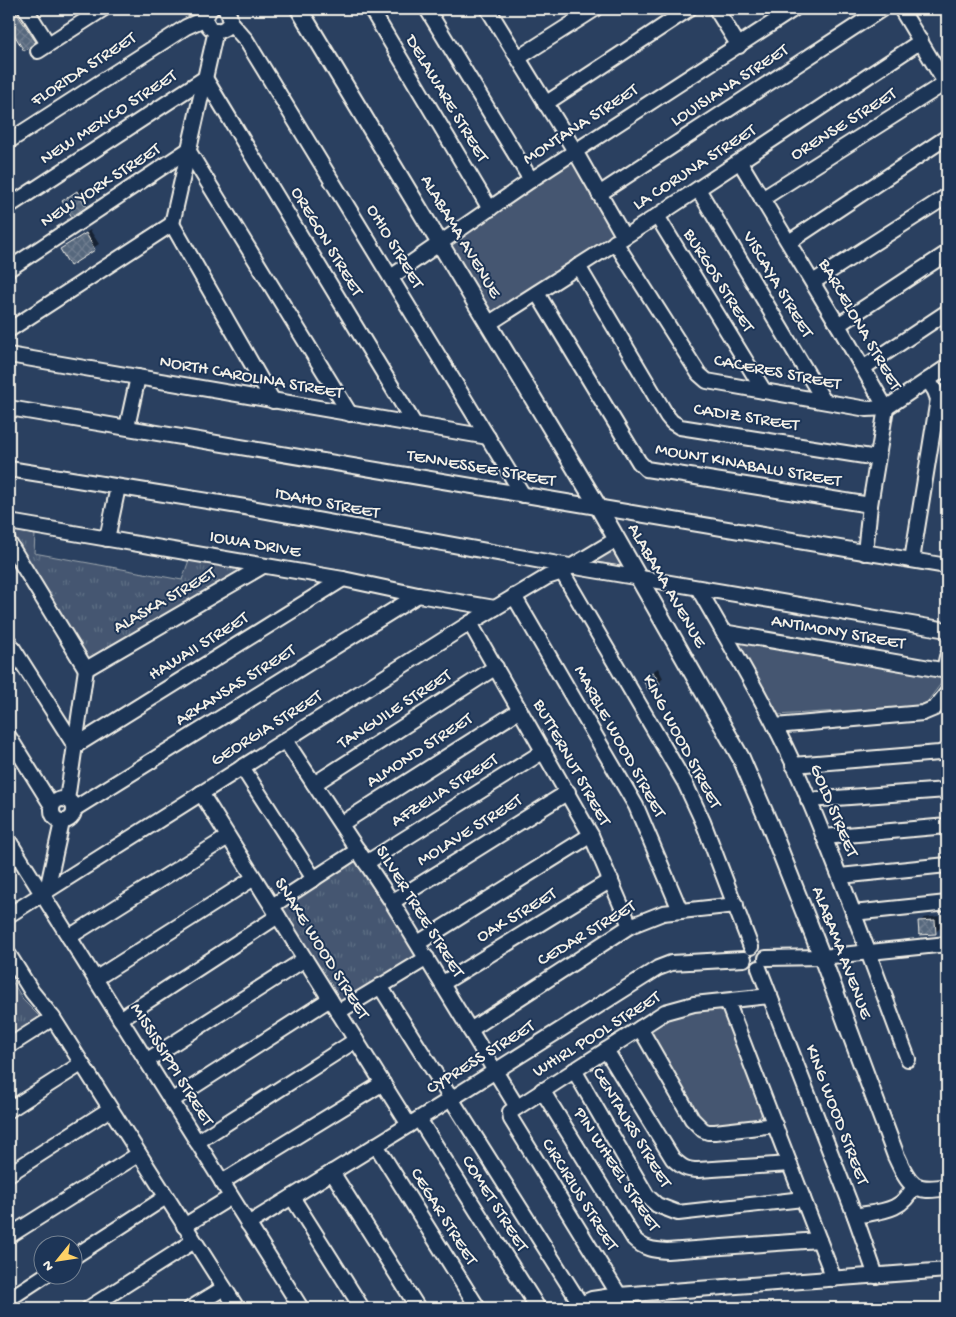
<svg xmlns="http://www.w3.org/2000/svg" width="956" height="1317" font-family="'Gochi Hand',sans-serif">
  <defs>
    <pattern id="park-tufts" width="24" height="20" patternUnits="userSpaceOnUse" patternTransform="scale(1.25)"><rect width="24" height="20" fill="#445771"/><path d="M3 7l-1-3M5 7V3M7 7l1-3M15 17l-1-3M17 17v-4M19 17l1-3" fill="none" stroke="#607085"/></pattern>
    <pattern id="building-cross-hatch" width="8" height="8" patternUnits="userSpaceOnUse" patternTransform="scale(1.25)"><rect width="8" height="8" fill="#56677d"/><path d="M0 0l8 8M0 8l8-8" fill="none" stroke="#6f7d8f"/></pattern>
  </defs>
  <rect width="100%" height="100%" fill="#2a4060"/>
  <filter id="ink" filterUnits="userSpaceOnUse"><feTurbulence type="fractalNoise" baseFrequency=".02" numOctaves="2"/><feDisplacementMap in="SourceGraphic" scale="10" xChannelSelector="R" yChannelSelector="G"/><feConvolveMatrix kernelMatrix="1 2 1 2 8 2 1 2 1" color-interpolation-filters="sRGB"/></filter>
  <g filter="url(#ink)">
    <!-- green -->
    <g fill="#445771" stroke="#9ca4ac">
      <path d="M571,156l45,78 -124,79 -44,-70z"/>
      <path d="M611,549l10,17 -32,-5z"/>
      <path d="M733,640l213,37 -19,25 -10,4 -140,9z"/>
      <path d="M718,1009l7,4 38,96 -3,8c-9,5 -37,11 -47,9 -7,-1 -12,-7 -17,-11l-45,-77 -1,-7c18,-17 45,-20 68,-22z"/>
    </g>
    <!-- park -->
    <g fill="url(#park-tufts)" stroke="#9ca4ac">
      <path d="M9,530l26,5 -1,18 148,27 7,-20 58,9 -158,92z"/>
      <path d="M356,858l64,97 -80,52 -62,-99z"/>
      <path d="M9,976l15,25 16,16 -31,20z"/>
    </g>
    <!-- shadow -->
    <g fill="#0007">
      <path d="M9,9h13l17,28 -15,12 -15,-25z"/>
      <path d="M82,188l8,13 -18,14 -8,-14z"/>
      <path d="M90,230l9,14 -29,20 -8,-14z"/>
      <path d="M658,668l5,10 -4,5 -16,-5z"/>
      <path d="M939,916l1,12 -4,4 -15,2 -2,-12 5,-4z"/>
    </g>
    <!-- building -->
    <g fill="url(#building-cross-hatch)" stroke="#f4f1e8">
      <path d="M9,9h5l22,33 -12,9 -15,-25z"/>
      <path d="M77,191l10,16 -15,10 -10,-16z"/>
      <path d="M86,233l9,17 -25,16 -10,-17z"/>
      <path d="M653,672l7,12 -12,6 -6,-12z"/>
      <path d="M935,920l1,14 -17,1 -1,-14z"/>
    </g>
    <g fill="none" stroke-linecap="round" stroke-linejoin="round">
      <!-- minor casing -->
      <g stroke="#f4f1e8" stroke-width="18">
        <g id="minor">
          <path d="M26,9l22,35"/>
          <path d="M211,9c-4,4 -6,9 -4,14 7,17 34,2 18,-14"/>
          <path d="M371,9l119,200"/>
          <path d="M427,9l104,171"/>
          <path d="M488,9l87,142 49,86"/>
          <path d="M716,9l23,37"/>
          <path d="M901,9l46,77"/>
          <path d="M230,22l16,18 277,455"/>
          <path d="M38,51l65,-42"/>
          <path d="M518,58l77,-49"/>
          <path d="M545,104l144,-95"/>
          <path d="M9,141l177,-114 20,-9"/>
          <path d="M740,162l98,163 48,83 -16,97 -5,48"/>
          <path d="M698,189l126,212"/>
          <path d="M599,194l283,-185"/>
          <path d="M762,199l183,-116"/>
          <path d="M9,206l196,-128 210,347"/>
          <path d="M657,216l107,175"/>
          <path d="M172,224l101,177"/>
          <path d="M172,224l44,-194"/>
          <path d="M615,242l84,132 8,7 160,28 19,-1 61,-41"/>
          <path d="M789,242l158,-105"/>
          <path d="M578,266l89,150 5,6 8,5 197,31"/>
          <path d="M9,269l179,-119 162,264"/>
          <path d="M391,277l140,-97 263,-171"/>
          <path d="M813,282l134,-86"/>
          <path d="M537,293l102,169 7,7 224,36"/>
          <path d="M488,324l169,-108 264,-175"/>
          <path d="M838,325l109,-72"/>
          <path d="M9,330l163,-106"/>
          <path d="M9,355l479,82"/>
          <path d="M863,368l84,-56"/>
          <path d="M9,408l938,158"/>
          <path d="M127,427l11,-50"/>
          <path d="M9,469l242,39 307,56 389,66"/>
          <path d="M9,522l334,57 75,16 77,13"/>
          <path d="M107,539l11,-52"/>
          <path d="M9,543l77,126"/>
          <path d="M912,560l26,-161 -3,-8 -7,-11"/>
          <path d="M558,565l127,218 18,39 48,125"/>
          <path d="M698,588c33,58 68,116 96,177 42,96 77,196 114,294"/>
          <path d="M514,596l122,210 44,104"/>
          <path d="M470,623l121,212 39,91"/>
          <path d="M723,632l224,39"/>
          <path d="M9,642l66,104 268,-167"/>
          <path d="M86,669l177,-103"/>
          <path d="M944,670l3,-13"/>
          <path d="M775,726l148,-13 12,-5 12,-15"/>
          <path d="M9,737l43,69"/>
          <path d="M285,740l107,162 125,205"/>
          <path d="M793,765l146,-12 8,-2"/>
          <path d="M242,767l72,112"/>
          <path d="M314,784l182,-117"/>
          <path d="M201,793l208,332"/>
          <circle cx="63" cy="810" r="11"/>
          <path d="M67,800l19,-131"/>
          <path d="M808,800l139,-10"/>
          <path d="M74,809l344,-214"/>
          <path d="M341,824l179,-114"/>
          <path d="M824,837l123,-11"/>
          <path d="M9,841l292,467"/>
          <path d="M366,863l178,-112"/>
          <path d="M840,876l107,-11"/>
          <path d="M47,890l15,-68"/>
          <path d="M392,902l176,-110"/>
          <path d="M272,906l86,-56"/>
          <path d="M853,913l94,-10"/>
          <path d="M9,915l461,-292 77,-46 15,-5 55,-33"/>
          <path d="M69,937l159,-100"/>
          <path d="M418,943l173,-108"/>
          <path d="M9,955l23,37 21,26 184,290"/>
          <path d="M766,958l56,-1 125,-13"/>
          <path d="M759,968l96,248 21,60"/>
          <path d="M95,979l159,-101"/>
          <path d="M443,983l168,-103"/>
          <path d="M380,986l200,317"/>
          <path d="M727,1001l107,278"/>
          <path d="M338,1012l89,-54"/>
          <path d="M120,1019l158,-103"/>
          <path d="M640,1028l52,91 11,11 5,2h7l60,-7"/>
          <path d="M470,1030l160,-104 33,-13 73,-8"/>
          <path d="M9,1046l44,-28"/>
          <path d="M606,1050l67,109c9,8 13,11 25,11l92,-6"/>
          <path d="M146,1061l159,-102"/>
          <path d="M574,1070l73,126 10,9 21,8 125,-14"/>
          <path d="M542,1090l92,149c10,10 19,11 33,12l152,-11"/>
          <path d="M171,1101l159,-102"/>
          <path d="M9,1110l72,-46"/>
          <path d="M419,1119l119,189"/>
          <path d="M197,1142l159,-102"/>
          <path d="M376,1145l102,163"/>
          <path d="M332,1172l86,136"/>
          <path d="M9,1174l101,-65"/>
          <path d="M222,1182l161,-99"/>
          <path d="M292,1197l70,111"/>
          <path d="M855,1216c26,-5 47,-4 59,-30"/>
          <path d="M248,1224l203,-125 207,-131 13,-5 73,-4"/>
          <path d="M184,1226l47,-29"/>
          <path d="M9,1236l130,-82"/>
          <path d="M72,1258l94,-61"/>
          <path d="M619,1295l-108,-176 -1,-7 155,-100 29,-8 76,-8"/>
          <path d="M9,1299l38,-25"/>
          <path d="M89,1308l105,-67"/>
          <path d="M191,1308l33,-20"/>
          <path d="M572,1308l20,-9 27,-4 328,-25"/>
        </g>
      </g>
      <!-- tertiary casing -->
      <g stroke="#f4f1e8" stroke-width="20">
        <path id="tertiary" d="M299,9l300,499 142,250 28,65 53,134 74,199c14,30 17,37 51,31"/>
      </g>
      <!-- minor -->
      <use href="#minor" stroke="#1d3557" stroke-width="14"/>
      <!-- tertiary -->
      <use href="#tertiary" stroke="#1d3557" stroke-width="16"/>
    </g>
  </g>
  <g text-anchor="middle" dominant-baseline="central" stroke-width="4" stroke-linejoin="round" paint-order="stroke">
    <!-- street labels -->
    <g font-size="18" fill="#f4f1e8" stroke="#1d3557">
      <text transform="translate(84 70) rotate(-33)">FLORIDA STREET</text>
      <text transform="translate(730 86) rotate(-33)">LOUISIANA STREET</text>
      <text transform="translate(446 99) rotate(59)">DELAWARE STREET</text>
      <text transform="translate(109 118) rotate(-33)">NEW MEXICO STREET</text>
      <text transform="translate(581 125) rotate(-33)">MONTANA STREET</text>
      <text transform="translate(844 125) rotate(-32)">ORENSE STREET</text>
      <text transform="translate(695 168) rotate(-33)">LA CORUNA STREET</text>
      <text transform="translate(101 186) rotate(-33)">NEW YORK STREET</text>
      <text transform="translate(460 237) rotate(59)">ALABAMA AVENUE</text>
      <text transform="translate(326 242) rotate(59)">OREGON STREET</text>
      <text transform="translate(394 247) rotate(59)">OHIO STREET</text>
      <text transform="translate(718 281) rotate(58)">BURGOS STREET</text>
      <text transform="translate(777 285) rotate(59)">VISCAYA STREET</text>
      <text transform="translate(859 325) rotate(60)">BARCELONA STREET</text>
      <text transform="translate(777 373) rotate(11)">CACERES STREET</text>
      <text transform="translate(251 378) rotate(10)">NORTH CAROLINA STREET</text>
      <text transform="translate(746 418) rotate(9)">CADIZ STREET</text>
      <text transform="translate(748 466) rotate(10)">MOUNT KINABALU STREET</text>
      <text transform="translate(481 469) rotate(10)">TENNESSEE STREET</text>
      <text transform="translate(327 504) rotate(11)">IDAHO STREET</text>
      <text transform="translate(255 545) rotate(10)">IOWA DRIVE</text>
      <text transform="translate(666 586) rotate(60)">ALABAMA AVENUE</text>
      <text transform="translate(165 601) rotate(-30)">ALASKA STREET</text>
      <text transform="translate(838 633) rotate(10)">ANTIMONY STREET</text>
      <text transform="translate(199 647) rotate(-32)">HAWAII STREET</text>
      <text transform="translate(236 686) rotate(-32)">ARKANSAS STREET</text>
      <text transform="translate(395 710) rotate(-33)">TANGUILE STREET</text>
      <text transform="translate(267 729) rotate(-32)">GEORGIA STREET</text>
      <text transform="translate(619 742) rotate(61)">MARBLE WOOD STREET</text>
      <text transform="translate(681 742) rotate(62)">KING WOOD STREET</text>
      <text transform="translate(420 751) rotate(-33)">ALMOND STREET</text>
      <text transform="translate(571 763) rotate(61)">BUTTERNUT STREET</text>
      <text transform="translate(445 791) rotate(-32)">AFZELIA STREET</text>
      <text transform="translate(833 811) rotate(67)">GOLD STREET</text>
      <text transform="translate(470 831) rotate(-32)">MOLAVE STREET</text>
      <text transform="translate(419 912) rotate(58)">SILVER TREE STREET</text>
      <text transform="translate(517 916) rotate(-31)">OAK STREET</text>
      <text transform="translate(587 934) rotate(-31)">CEDAR STREET</text>
      <text transform="translate(321 949) rotate(58)">SNAKE WOOD STREET</text>
      <text transform="translate(841 953) rotate(69)">ALABAMA AVENUE</text>
      <text transform="translate(597 1035) rotate(-32)">WHIRL POOL STREET</text>
      <text transform="translate(481 1058) rotate(-32)">CYPRESS STREET</text>
      <text transform="translate(171 1065) rotate(58)">MISSISSIPPI STREET</text>
      <text transform="translate(836 1115) rotate(69)">KING WOOD STREET</text>
      <text transform="translate(631 1128) rotate(59)">CENTAURS STREET</text>
      <text transform="translate(616 1170) rotate(57)">PIN WHEEL STREET</text>
      <text transform="translate(579 1195) rotate(58)">CIRCIRIUS STREET</text>
      <text transform="translate(494 1204) rotate(58)">COMET STREET</text>
      <text transform="translate(443 1217) rotate(58)">CEGAR STREET</text>
    </g>
  </g>
  <!-- margin -->
  <rect width="956" height="1317" fill="none" stroke="#1d3557" stroke-width="30"/>
  <rect x="15" y="15" width="926" height="1287" fill="none" stroke="#f4f1e8" stroke-width="2" filter="url(#ink)"/>
  <!-- north arrow -->
  <g transform="translate(58 1260) rotate(240)"><circle r="24" fill="#1d3557" stroke="#738091"/>
  <path d="M0-4L9 19L0 12L-9 19Z" fill="#ffd166"/>
  <text y="-8" font-size="14" font-weight="bold" text-anchor="middle" fill="#f4f1e8">N</text>
  </g>
</svg>
